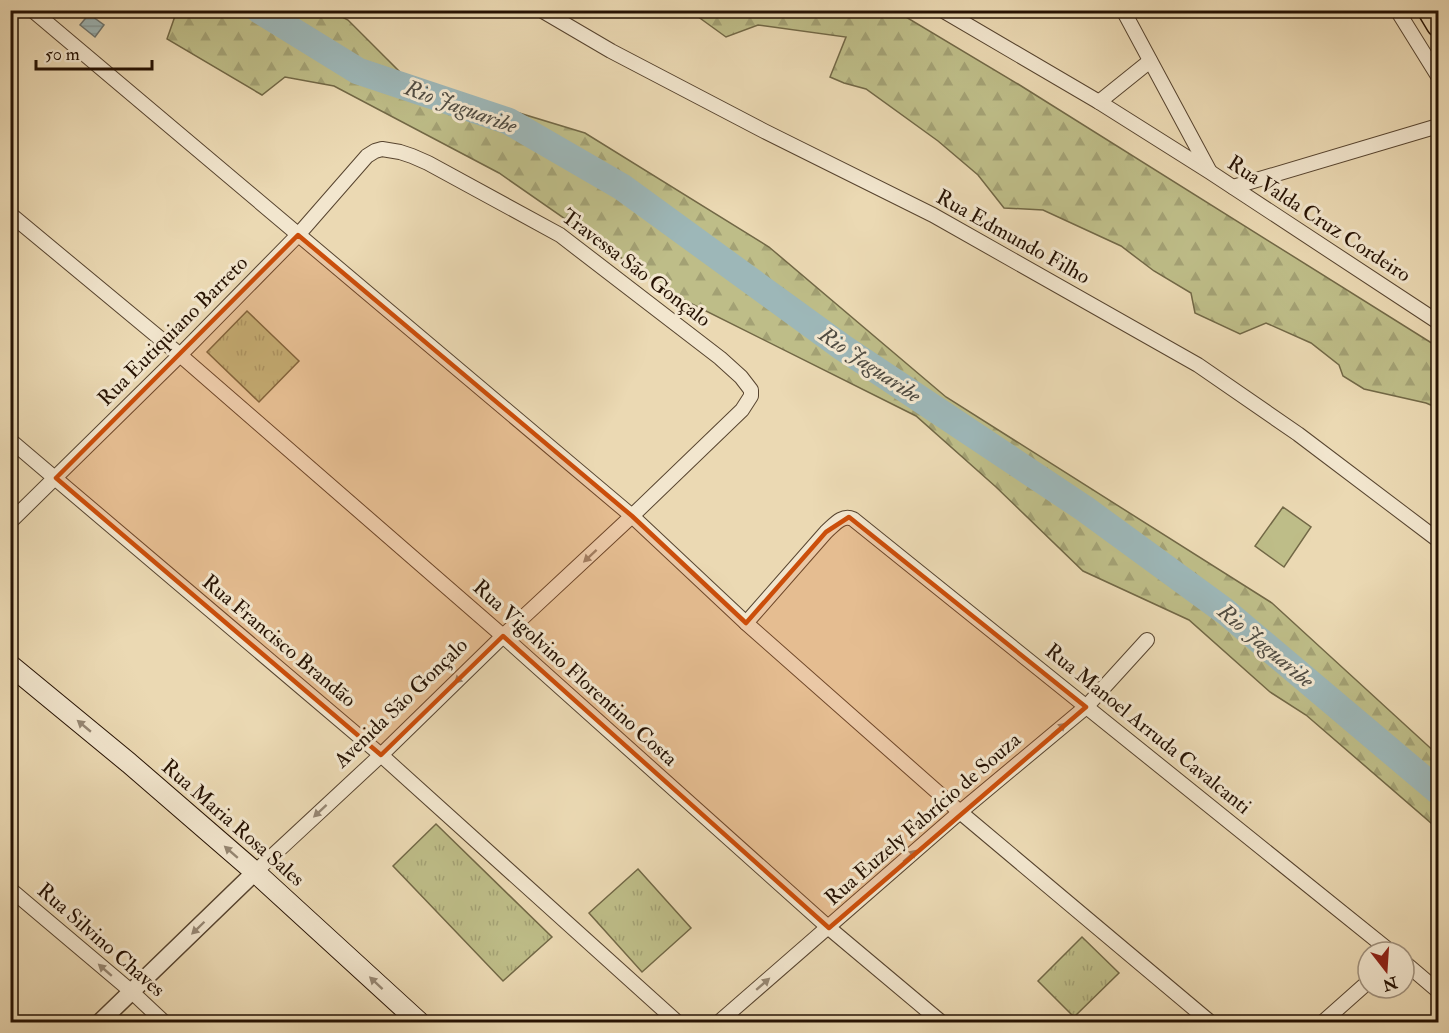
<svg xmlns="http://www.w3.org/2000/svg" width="1449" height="1033" font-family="'IM FELL Double Pica',serif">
  <defs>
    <pattern id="grass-tufts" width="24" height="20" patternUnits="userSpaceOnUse" patternTransform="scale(1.5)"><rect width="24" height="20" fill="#bebd88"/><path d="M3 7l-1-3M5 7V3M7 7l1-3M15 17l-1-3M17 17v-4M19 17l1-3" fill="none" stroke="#a3a174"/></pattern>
    <pattern id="forest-firs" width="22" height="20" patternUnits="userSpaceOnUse" patternTransform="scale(1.5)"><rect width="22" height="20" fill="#bebd88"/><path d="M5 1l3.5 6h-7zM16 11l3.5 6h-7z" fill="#a3a174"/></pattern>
    <pattern id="water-rules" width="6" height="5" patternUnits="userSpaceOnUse" patternTransform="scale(1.5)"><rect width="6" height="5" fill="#9db7b8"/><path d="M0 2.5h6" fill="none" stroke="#879c9d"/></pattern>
  </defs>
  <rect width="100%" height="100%" fill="#ebd9b3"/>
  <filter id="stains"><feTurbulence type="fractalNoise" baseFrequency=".00333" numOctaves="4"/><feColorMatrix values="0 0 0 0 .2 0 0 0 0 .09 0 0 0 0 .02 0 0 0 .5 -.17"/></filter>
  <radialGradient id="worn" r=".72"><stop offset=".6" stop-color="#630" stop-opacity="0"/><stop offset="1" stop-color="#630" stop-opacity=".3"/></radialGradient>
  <!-- grass -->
  <g fill="url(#grass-tufts)" stroke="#726846" stroke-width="1.5">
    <path d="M247,311l52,50 -40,41 -52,-50z"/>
    <path d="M436,824l116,113 -49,44 -110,-115z"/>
    <path d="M638,869l53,59 -49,44 -53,-59z"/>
    <path d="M1082,937l37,36 -45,44 -36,-36z"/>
  </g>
  <!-- forest -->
  <g fill="url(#forest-firs)" stroke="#726846" stroke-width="1.5">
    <path d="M168,11h163l17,9 59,59 178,54 184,114 177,150 326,206 166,152v74l-132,-114 -36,-23 -81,-72 -106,-49 -87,-84 -80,-71 -240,-120 -177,-123 -165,-87 -49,-9 -23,18 -95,-56 8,-23z"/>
    <path d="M667,11h229l122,73 420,263v61l-12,-5 -62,-14 -21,-13 -4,-11 -28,-22 -45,-20 -26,11 -45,-21 -4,-20 -37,-22 -33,-25 -78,-36 -39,-2 -26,-33 -40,-34 -72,-52 -22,-6 -14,-6 16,-40 -88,-12 -32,12 -36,-26 -13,3z"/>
  </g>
  <!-- pitch -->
  <path fill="#bebd88" stroke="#726846" stroke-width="1.5" d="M1283,507l28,20 -27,40 -29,-21z"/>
  <!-- water -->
  <path fill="url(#water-rules)" stroke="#6d7570" stroke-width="1.5" d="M89,14l15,11 -9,12 -15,-12z"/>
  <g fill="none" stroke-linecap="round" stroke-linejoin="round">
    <!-- river -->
    <path stroke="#9db7b8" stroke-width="27" d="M259,10l99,61 150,50 114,66 220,160 243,162 141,103 212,179"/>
    <!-- minor casing -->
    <g stroke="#57442f" stroke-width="16">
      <g id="minor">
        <path d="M32,10l600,506 114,107 214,189 250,210"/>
        <path d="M541,10l70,41 153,80 169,84 265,150 100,69 140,106"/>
        <path d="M942,10l157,92 111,70 228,150"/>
        <path d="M1123,10l86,160"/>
        <path d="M1397,10l41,66"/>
        <path d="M1099,102l51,-41"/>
        <path d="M1233,187l205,-61"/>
        <path d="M10,214l170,141 323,281 326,292 112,94"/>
        <path d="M10,440l371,315 296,267"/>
        <path d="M10,522l170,-167 118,-120 69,-79 8,-5 7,-2 18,3 12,4 16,7 132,72 160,123 21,19 10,13v6l-9,14 -110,106 -129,120 -122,119 -126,117"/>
        <path d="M746,623l80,-91c8,-7 16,-18 27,-13l538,433"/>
        <path d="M10,889l122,103 32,30"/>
        <path d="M1404,962l34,29"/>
        <path d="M719,1022l241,-210 126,-105 61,-67"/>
        <path d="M1323,1022l45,-40"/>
      </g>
    </g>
    <!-- tertiary casing -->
    <g stroke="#57442f" stroke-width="19">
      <path id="tertiary" d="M100,1022l155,-150"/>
    </g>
    <!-- secondary casing -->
    <g stroke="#261203" stroke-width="22">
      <path id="secondary" d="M10,665l119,98 126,109 164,150"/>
    </g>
    <!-- trunk casing -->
    <g stroke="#261203" stroke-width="25">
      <path id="trunk" d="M1429,10l9,15"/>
    </g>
    <!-- minor -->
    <use href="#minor" stroke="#f2e6ce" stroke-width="14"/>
    <!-- tertiary -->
    <use href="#tertiary" stroke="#f2e6ce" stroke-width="16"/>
    <!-- secondary -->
    <use href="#secondary" stroke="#f2e6ce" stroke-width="20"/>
    <!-- trunk -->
    <use href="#trunk" stroke="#ebd9b3" stroke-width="22"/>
  </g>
  <!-- one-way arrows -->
  <defs><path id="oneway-solid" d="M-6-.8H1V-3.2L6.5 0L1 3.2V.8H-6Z" transform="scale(1.5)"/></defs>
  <g fill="#968773">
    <use href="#oneway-solid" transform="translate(590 556) rotate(137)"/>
    <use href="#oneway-solid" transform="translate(461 677) rotate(136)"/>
    <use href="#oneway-solid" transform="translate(84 726) rotate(-140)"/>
    <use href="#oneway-solid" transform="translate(1059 729) rotate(-40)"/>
    <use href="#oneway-solid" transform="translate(320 811) rotate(137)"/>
    <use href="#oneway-solid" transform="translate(231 852) rotate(-139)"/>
    <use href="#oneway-solid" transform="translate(910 856) rotate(-41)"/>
    <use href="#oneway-solid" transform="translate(198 928) rotate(136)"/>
    <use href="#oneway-solid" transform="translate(105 970) rotate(-139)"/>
    <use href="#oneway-solid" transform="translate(376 983) rotate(-137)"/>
    <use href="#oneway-solid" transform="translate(763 984) rotate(-41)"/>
  </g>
  <!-- marked area -->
  <path fill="#cb4e0b" fill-opacity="0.2" stroke="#cb4e0b" stroke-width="4.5" stroke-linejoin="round" d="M298,235l334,281 114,107 80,-91 23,-15 237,190 -257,221 -326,-292 -122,119 -325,-277z"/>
  <g text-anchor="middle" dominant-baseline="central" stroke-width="6" stroke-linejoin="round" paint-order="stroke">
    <!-- street labels -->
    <g font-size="21" fill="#261203" stroke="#f2e6ce">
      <text transform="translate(1319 219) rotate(33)">Rua Valda Cruz Cordeiro</text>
      <text transform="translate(1013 237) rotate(29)">Rua Edmundo Filho</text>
      <text transform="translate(636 268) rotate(37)">Travessa São Gonçalo</text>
      <text transform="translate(173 331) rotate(-45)">Rua Eutiquiano Barreto</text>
      <text transform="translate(279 641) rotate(40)">Rua Francisco Brandão</text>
      <text transform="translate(575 673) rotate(42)">Rua Vigolvino Florentino Costa</text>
      <text transform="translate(401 703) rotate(-44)">Avenida São Gonçalo</text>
      <text transform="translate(1148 729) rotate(39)">Rua Manoel Arruda Cavalcanti</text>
      <text transform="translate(923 819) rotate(-41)">Rua Euzely Fabrício de Souza</text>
      <text transform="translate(233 823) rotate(41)">Rua Maria Rosa Sales</text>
      <text transform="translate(101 940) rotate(41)">Rua Silvino Chaves</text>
    </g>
    <!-- water labels -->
    <g font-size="22" font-style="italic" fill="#504c42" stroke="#f2e6ce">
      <text transform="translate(461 107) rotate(20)">Rio Jaguaribe</text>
      <text transform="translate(870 365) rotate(34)">Rio Jaguaribe</text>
      <text transform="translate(1266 646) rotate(40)">Rio Jaguaribe</text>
    </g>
  </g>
  <!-- margin -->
  <rect width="1449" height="1033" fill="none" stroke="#ebd9b3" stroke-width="36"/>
  <rect x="12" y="12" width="1425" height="1009" fill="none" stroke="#261203" stroke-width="3"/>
  <rect x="18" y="18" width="1413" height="997" fill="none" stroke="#261203" stroke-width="1.5"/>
  <!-- north arrow -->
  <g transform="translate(1386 970) rotate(163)"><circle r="28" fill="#f2e6ce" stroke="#a0917d" stroke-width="1.5"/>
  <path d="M0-4.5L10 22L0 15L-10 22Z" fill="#8f2418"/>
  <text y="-9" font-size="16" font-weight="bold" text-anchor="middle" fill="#261203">N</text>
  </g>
  <!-- scale -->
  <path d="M36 60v9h116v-9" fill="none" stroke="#261203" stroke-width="3"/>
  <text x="45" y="60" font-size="18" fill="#261203" stroke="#f2e6ce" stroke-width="4.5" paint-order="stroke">50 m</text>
  <rect width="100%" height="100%" filter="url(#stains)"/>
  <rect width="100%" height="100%" fill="url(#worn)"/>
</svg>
